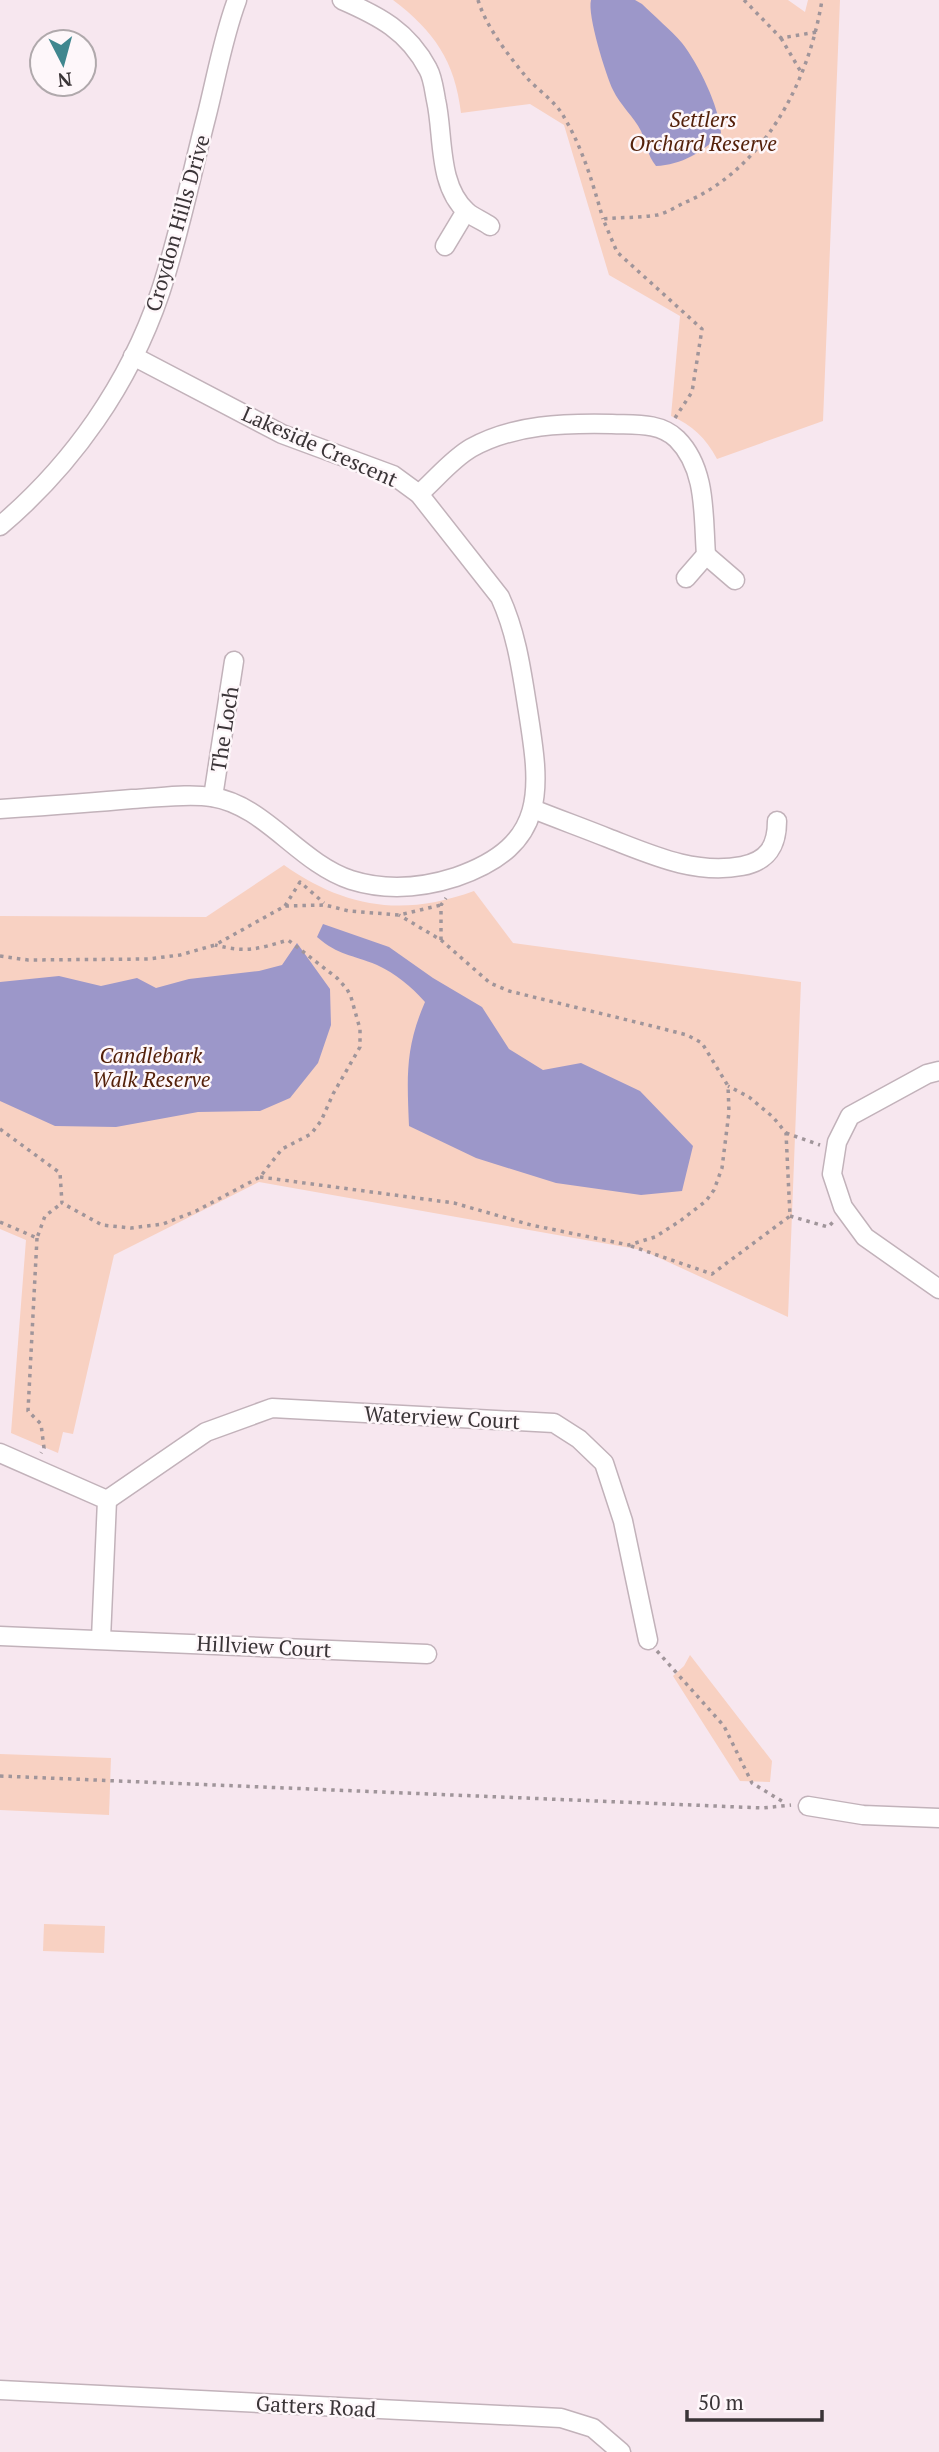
<svg xmlns="http://www.w3.org/2000/svg" width="939" height="2452" font-family="'PT Serif',serif">
  <rect width="100%" height="100%" fill="#f7e7ef"/>
  <!-- green -->
  <g fill="#f8d1c2">
    <path d="M393,0h395l17,12 3,-12h32l-17,421 -106,38c-11,-21 -25,-34 -46,-43l9,-100 -71,-41 -45,-150 -34,-21 -69,9c-6,-52 -27,-82 -68,-113z"/>
    <path d="M284,865c61,43 119,52 190,26l39,52 288,39 -13,335 -146,-67 -383,-68 -145,73 -41,179 -10,-2 -5,21 -47,-20 15,-193 -26,-11v-313l206,1z"/>
    <path d="M690,1655l82,106 -2,21 -30,-1 -67,-105 11,-10z"/>
    <path d="M0,1754l111,4 -2,57 -109,-5z"/>
    <path d="M44,1924l61,2 -1,27 -61,-2z"/>
  </g>
  <!-- water -->
  <g fill="#9c97c9">
    <path d="M591,0h44l7,4c13,13 28,25 40,39 17,22 37,63 39,90 -17,19 -40,32 -65,33 -9,-11 -9,-22 -15,-35 -7,-14 -21,-26 -28,-41 -7,-15 -26,-75 -22,-90z"/>
    <path d="M323,924l66,23 44,31 49,29 27,42 34,21 38,-7 59,28 53,55 -11,45 -41,4 -85,-12 -80,-25 -67,-32c-2,-49 -4,-78 16,-124 -14,-16 -29,-28 -48,-37 -26,-11 -38,-9 -60,-28z"/>
    <path d="M297,943l33,46 1,36 -13,38 -28,35 -30,13 -62,1 -82,15 -61,-1 -55,-25v-119l59,-6 42,10 36,-8 19,10 33,-9 70,-8 23,-6z"/>
  </g>
  <g fill="none" stroke-linecap="round" stroke-linejoin="round">
    <!-- street casing -->
    <g stroke="#c2b2ba" stroke-width="21">
      <g id="street">
        <path d="M342,0c37,16 66,31 86,69 5,9 6,21 8,31 8,35 1,85 31,112 6,5 16,9 23,14"/>
        <path d="M445,246l21,-35"/>
        <path d="M419,494c17,-15 33,-35 52,-46 43,-24 94,-25 141,-24 22,1 48,-2 65,15 30,30 26,77 29,116"/>
        <path d="M0,526c73,-62 129,-142 160,-233 19,-57 31,-117 46,-175 10,-39 17,-81 31,-118"/>
        <path d="M686,578l20,-23 29,25"/>
        <path d="M213,797l21,-136"/>
        <path d="M0,809c44,-3 88,-6 132,-10 26,-1 54,-6 80,-2 53,8 87,66 139,83 35,11 71,8 105,-3 95,-33 84,-90 71,-172 -6,-38 -11,-73 -27,-108l-81,-103 -26,-19 -111,-41 -149,-78"/>
        <path d="M533,809c25,10 50,19 75,29 44,17 87,37 134,28 26,-5 35,-20 35,-45"/>
        <path d="M939,1071l-12,3 -77,42 -13,26 -5,32 11,33 22,30 74,52"/>
        <path d="M0,1453l107,47 -6,139"/>
        <path d="M107,1500l99,-68 66,-24 282,15 25,16 25,24 19,58 25,119"/>
        <path d="M0,1636l427,18"/>
        <path d="M808,1806l55,9 76,3"/>
        <path d="M0,2390l561,28 32,10 28,24"/>
      </g>
    </g>
    <!-- path -->
    <g stroke="#a0959a" stroke-width="3.5" stroke-dasharray="3.5 5" stroke-linecap="butt">
      <path d="M478,0c8,27 31,56 49,78 12,13 29,24 37,39 19,32 29,67 39,102"/>
      <path d="M744,0l37,38 36,-6"/>
      <path d="M781,38l20,34"/>
      <path d="M675,418l17,-26 10,-63 -85,-77 -14,-33c17,-2 36,-1 54,-4 10,-2 20,-9 29,-13 79,-34 123,-121 136,-202"/>
      <path d="M285,906l15,-24 24,21"/>
      <path d="M441,940v-35l5,-7"/>
      <path d="M0,956l28,4 120,-1 32,-4 35,-10 70,-39 40,-1 24,6 50,4 42,-10"/>
      <path d="M0,1129l60,44 2,30 40,22 29,3 32,-4 33,-13 64,-34 22,-28 29,-15 10,-13 12,-27 27,-47v-18l-9,-32 -4,-8 -10,-11 -49,-38c-30,9 -41,13 -73,5"/>
      <path d="M786,1133l34,12"/>
      <path d="M260,1177l194,26 77,22 98,20 26,-8 25,-16 26,-20 8,-11 8,-22 7,-56 -1,-26 -26,-43 -15,-8 -31,-8 -147,-36 -19,-8 -49,-43 -42,-25"/>
      <path d="M790,1216l38,11 5,-5"/>
      <path d="M0,1222l37,16 8,-22 17,-13"/>
      <path d="M37,1238l-9,173 13,13 3,24 -3,5"/>
      <path d="M631,1246l81,28 78,-58 -4,-83 -13,-16 -24,-20 -21,-11"/>
      <path d="M657,1651l67,75 28,57 33,20"/>
      <path d="M0,1776l763,32 28,-3"/>
    </g>
    <!-- street -->
    <use href="#street" stroke="#fff" stroke-width="18"/>
  </g>
  <g text-anchor="middle" dominant-baseline="central" stroke-width="5" stroke-linejoin="round" paint-order="stroke">
    <!-- park labels -->
    <g font-size="21" font-style="italic" fill="#54210a" stroke="#fef7fa">
      <text x="703" y="119">Settlers<tspan x="703" dy="24">Orchard Reserve</tspan></text>
      <text x="151" y="1055">Candlebark<tspan x="151" dy="24">Walk Reserve</tspan></text>
    </g>
    <!-- street labels -->
    <g font-size="21" fill="#3a3437" stroke="#fef7fa">
      <text transform="translate(177 223) rotate(-74)">Croydon Hills Drive</text>
      <text transform="translate(320 446) rotate(24)">Lakeside Crescent</text>
      <text transform="translate(224 729) rotate(-81)">The Loch</text>
      <text transform="translate(442 1417) rotate(3)">Waterview Court</text>
      <text transform="translate(264 1646) rotate(3)">Hillview Court</text>
      <text transform="translate(316 2406) rotate(3)">Gatters Road</text>
    </g>
  </g>
  <!-- north arrow -->
  <g transform="translate(63 63) rotate(174)"><circle r="33" fill="#fef7fa" stroke="#b0a9ac" stroke-width="2"/>
  <path d="M0-5L12 26L0 18L-12 26Z" fill="#40878f"/>
  <text y="-10" font-size="19" font-weight="bold" text-anchor="middle" fill="#3a3437">N</text>
  </g>
  <!-- scale -->
  <path d="M687 2410v10h135v-10" fill="none" stroke="#3a3437" stroke-width="3.5"/>
  <text x="698" y="2410" font-size="21" fill="#3a3437" stroke="#fef7fa" stroke-width="5" paint-order="stroke">50 m</text>
</svg>
